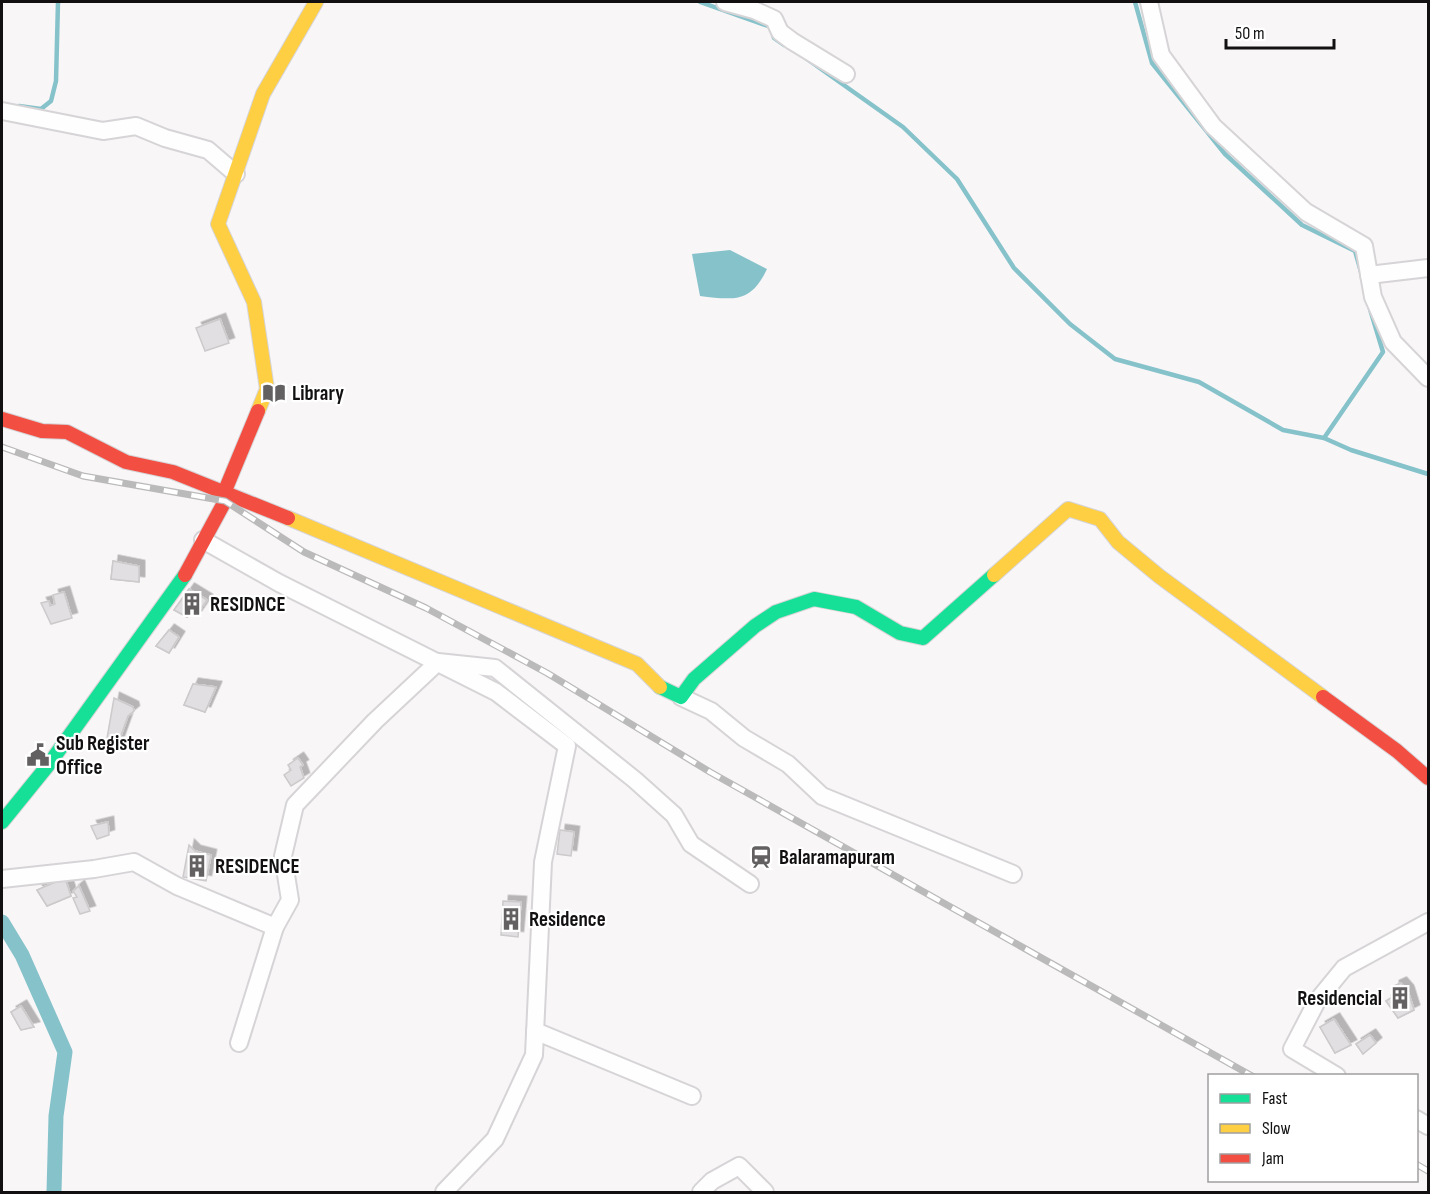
<svg xmlns="http://www.w3.org/2000/svg" width="1430" height="1194" font-family="'Sofia Sans Condensed',sans-serif">
  <defs>
    <filter id="shadow"><feDropShadow dx="5.5" dy="-5.5" stdDeviation="0" flood-color="#0004"/></filter>
  </defs>
  <rect width="100%" height="100%" fill="#f9f6f8"/>
  <!-- water -->
  <path fill="#86c2ca" d="M730,250l37,19c-16,34 -33,31 -67,27l-8,-42z"/>
  <g fill="none" stroke-linecap="round" stroke-linejoin="round">
    <!-- stream -->
    <g stroke="#86c2ca" stroke-width="4.5">
      <path d="M700,2l71,25 3,11 10,7"/>
      <path d="M1135,2l17,61 73,91 77,71 53,26 6,21"/>
      <path d="M807,59l96,68 54,52 57,89 56,56 45,35 84,23 84,48 41,8 27,12 77,24"/>
      <path d="M19,106l22,3 10,-8 5,-20 2,-79"/>
      <path d="M1324,438l59,-86 -13,-43"/>
    </g>
    <!-- canal -->
    <path stroke="#86c2ca" stroke-width="15" d="M2,922l20,33 43,97 -9,64 -2,76"/>
  </g>
  <!-- building -->
  <g fill="#e1dfe1" stroke="#cccacb" stroke-width="1.5" filter="url(#shadow)">
    <path d="M220,319l9,24 -24,8 -9,-23z"/>
    <path d="M113,561l26,5v16l-28,-3z"/>
    <path d="M113,561l26,5v16l-28,-3z"/>
    <path d="M189,589l18,11 -11,16 -6,-3 -3,4 -13,-7z"/>
    <path d="M189,589l18,11 -11,16 -6,-3 -3,4 -13,-7z"/>
    <path d="M64,592l8,26 -21,6 -10,-21 8,-2 1,5 5,-2 -2,-9z"/>
    <path d="M169,630l10,7 -10,16 -13,-7z"/>
    <path d="M169,630l10,7 -10,16 -13,-7z"/>
    <path d="M193,684l23,3 -11,25 -21,-7z"/>
    <path d="M193,684l23,3 -11,25 -21,-7z"/>
    <path d="M114,698l19,9 1,4 -6,5 -9,25 -13,3z"/>
    <path d="M298,758l5,7 -3,2 4,11 -13,8 -7,-11 7,-5 -3,-5z"/>
    <path d="M108,822l1,13 -12,4 -6,-13z"/>
    <path d="M560,830l14,2 -3,24 -14,-2z"/>
    <path d="M189,845l6,6 16,4 -5,26 -23,-4z"/>
    <path d="M65,878l6,18 -24,10 -10,-16z"/>
    <path d="M65,878l6,18 -24,10 -10,-16z"/>
    <path d="M79,886l11,25 -10,3 -7,-16 4,-1 -4,-6z"/>
    <path d="M503,901l18,1 -3,35 -17,-2z"/>
    <path d="M1401,983l7,8 6,19 -16,8 -12,-17 8,-5v-10z"/>
    <path d="M1401,983l7,8 6,19 -16,8 -12,-17 8,-5v-10z"/>
    <path d="M21,1006l13,21 -13,3 -10,-18z"/>
    <path d="M21,1006l13,21 -13,3 -10,-18z"/>
    <path d="M1334,1019l17,26 -16,8 -15,-26z"/>
    <path d="M1334,1019l17,26 -16,8 -15,-26z"/>
    <path d="M1370,1035l6,8 -13,11 -7,-10z"/>
    <path d="M1370,1035l6,8 -13,11 -7,-10z"/>
  </g>
  <g fill="none" stroke-linecap="round" stroke-linejoin="round">
    <!-- street casing -->
    <g stroke="#d6d4d6" stroke-width="20">
      <g id="street">
        <path d="M725,2l29,8 20,9 6,13 12,9 54,33"/>
        <path d="M1149,2l12,53 52,71 93,86 58,34 9,51 20,45 35,36"/>
        <path d="M2,111l101,20 33,-5 29,12 43,12 28,24"/>
        <path d="M1369,275l59,-7"/>
        <path d="M203,540l76,43 217,109 71,54 -24,116 -9,193 -39,84 -51,53"/>
        <path d="M681,697l30,14 33,27 44,26 34,32 191,78"/>
        <path d="M2,879l92,-10 40,-7 43,24 98,41 15,-27 -7,-44 12,-51 80,-84 63,-59 57,6 140,112 39,35 17,29 59,40"/>
        <path d="M535,1031l157,65"/>
        <path d="M239,1043l36,-116"/>
        <path d="M1337,1076l-45,-27 25,-48 27,-33 84,-46"/>
        <path d="M1416,1119l12,7"/>
        <path d="M701,1192l11,-11 27,-15 26,26"/>
      </g>
    </g>
    <!-- fast casing -->
    <g stroke="#d6d4d6" stroke-width="16">
      <g id="fast">
        <path d="M660,687l21,10 13,-18 61,-53 21,-14 38,-13 42,8 44,26 23,5 71,-63"/>
        <path d="M2,822l47,-58 136,-189"/>
      </g>
    </g>
    <!-- slow casing -->
    <g stroke="#d6d4d6" stroke-width="16">
      <g id="slow">
        <path d="M258,411l9,-22 -13,-87 -36,-78 45,-130 53,-92"/>
        <path d="M288,518l349,146 23,23"/>
        <path d="M994,575l74,-66 32,10 18,23 41,34 164,121"/>
      </g>
    </g>
    <!-- jam casing -->
    <g stroke="#d6d4d6" stroke-width="16">
      <g id="jam">
        <path d="M2,419l40,12 25,1 59,30 47,10 115,46"/>
        <path d="M185,575l40,-74 -1,-8 34,-82"/>
        <path d="M1323,697l74,54 31,27"/>
      </g>
    </g>
    <!-- street -->
    <use href="#street" stroke="#fefefe" stroke-width="16"/>
    <!-- fast -->
    <use href="#fast" stroke="#16e098" stroke-width="14"/>
    <!-- slow -->
    <use href="#slow" stroke="#ffcf43" stroke-width="14"/>
    <!-- jam -->
    <use href="#jam" stroke="#f24e42" stroke-width="14"/>
    <!-- rail casing -->
    <g stroke="#bbbaba" stroke-width="7">
      <g id="rail">
        <path d="M2,447l81,29 142,25 79,51 122,56 121,65 163,99 542,304"/>
        <path d="M1416,1164l12,7"/>
      </g>
    </g>
    <!-- rail -->
    <use href="#rail" stroke="#fff" stroke-width="4.5" stroke-dasharray="14" stroke-linecap="butt"/>
  </g>
  <!-- icons -->
  <defs>
    <g id="library-bare" transform="scale(1.8)"><path d="M-6-4Q-3-5.5-.7-3.5V5Q-3 3-6 4ZM6-4Q3-5.5 .7-3.5V5Q3 3 6 4Z" fill="#636062" stroke="#fff" stroke-width="2.5" paint-order="stroke"/></g>
    <g id="building-bare" transform="scale(1.8)"><path d="M-4-6H4V6H1V3H-1V6H-4ZM-2.5-4.3h1.7v1.8h-1.7ZM.8-4.3h1.7v1.8H.8ZM-2.5-1h1.7V.8h-1.7ZM.8-1h1.7V.8H.8Z" fill="#636062" stroke="#fff" stroke-width="2.5" paint-order="stroke"/></g>
    <g id="civic-bare" transform="scale(1.8)"><path d="M-.6-6.5H3V-4.5H.6V-3L4-1V1h2V6H-6V1h2V-1L-.6-3ZM-1.2 2.5V6h2.4V2.5Z" fill="#636062" stroke="#fff" stroke-width="2.5" paint-order="stroke"/></g>
    <g id="station-bare" transform="scale(1.8)"><path d="M-3-6H3Q5-6 5-4V2Q5 4 3 4L4.5 6H3L1.5 4h-3L-3 6H-4.5L-3 4Q-5 4-5 2V-4Q-5-6-3-6ZM-3.5-4v3h7v-3ZM-3.5 1v1.5H-2V1ZM2 1v1.5H3.5V1Z" fill="#636062" stroke="#fff" stroke-width="2.5" paint-order="stroke"/></g>
  </defs>
  <g fill-rule="evenodd">
    <use href="#library-bare" x="274" y="393"/>
    <use href="#building-bare" x="192" y="604"/>
    <use href="#civic-bare" x="38" y="755"/>
    <use href="#station-bare" x="761" y="857"/>
    <use href="#building-bare" x="197" y="866"/>
    <use href="#building-bare" x="511" y="919"/>
    <use href="#building-bare" x="1400" y="998"/>
  </g>
  <g text-anchor="middle" dominant-baseline="central" stroke-width="4.5" stroke-linejoin="round" paint-order="stroke">
    <!-- poi labels -->
    <g font-size="21" font-weight="bold" fill="#121011" stroke="#fff" text-anchor="start">
      <text x="292" y="393">Library</text>
      <text x="210" y="604">RESIDNCE</text>
      <text x="56" y="743">Sub Register<tspan x="56" dy="24">Office</tspan></text>
      <text x="779" y="857">Balaramapuram</text>
      <text x="215" y="866">RESIDENCE</text>
      <text x="529" y="919">Residence</text>
      <text x="1382" y="998" text-anchor="end">Residencial</text>
    </g>
  </g>
  <!-- border -->
  <rect width="1430" height="1194" fill="none" stroke="#121011" stroke-width="6"/>
  <!-- legend -->
  <rect x="1208" y="1074" width="210" height="108" fill="#ffffff" stroke="#a09fa0" stroke-width="1.5"/>
  <rect x="1220" y="1094" width="30" height="9" fill="#16e098" stroke="#a09fa0" stroke-width="1.5"/>
  <text x="1262" y="1104" font-size="18" fill="#121011">Fast</text>
  <rect x="1220" y="1124" width="30" height="9" fill="#ffcf43" stroke="#a09fa0" stroke-width="1.5"/>
  <text x="1262" y="1134" font-size="18" fill="#121011">Slow</text>
  <rect x="1220" y="1154" width="30" height="9" fill="#f24e42" stroke="#a09fa0" stroke-width="1.5"/>
  <text x="1262" y="1164" font-size="18" fill="#121011">Jam</text>
  <!-- scale -->
  <path d="M1226 39v9h108v-9" fill="none" stroke="#121011" stroke-width="3"/>
  <text x="1235" y="39" font-size="18" fill="#121011" stroke="#ffffff" stroke-width="4.5" paint-order="stroke">50 m</text>
</svg>
